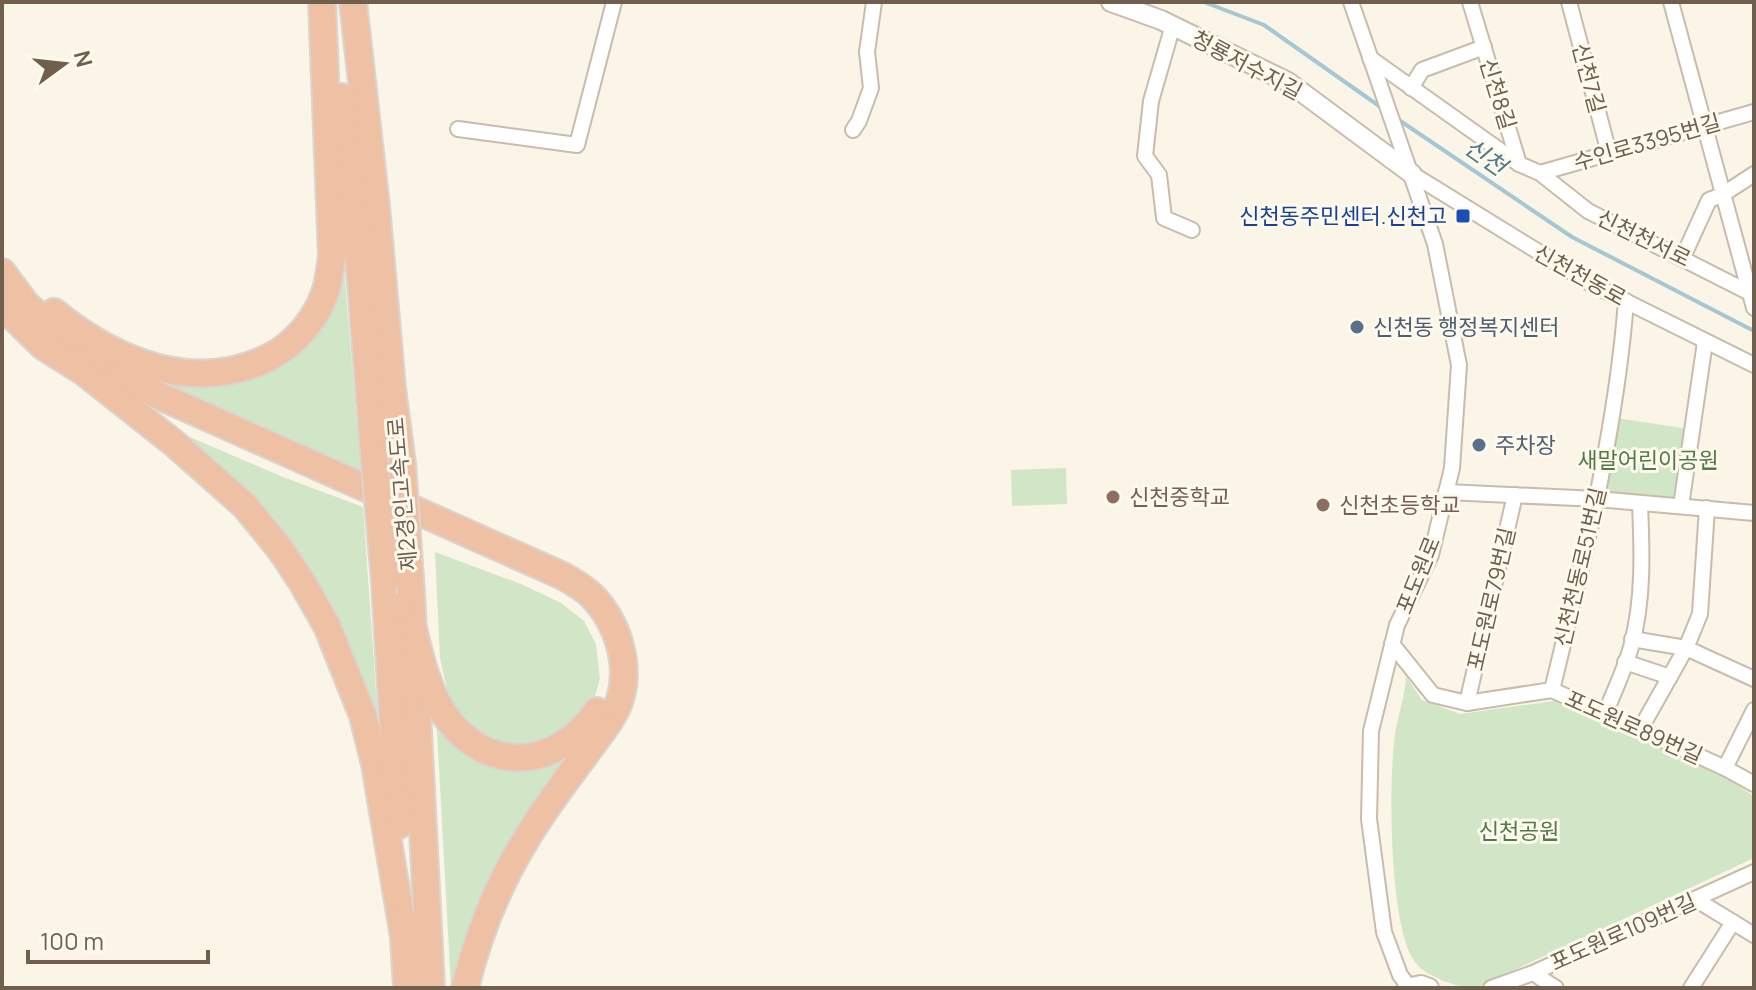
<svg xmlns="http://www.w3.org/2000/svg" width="1756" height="990" font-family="Manrope,'Noto Sans KR',sans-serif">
  <rect width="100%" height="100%" fill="#faf5e7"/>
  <!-- green -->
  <g fill="#d0e6c7">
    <path d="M339,206l22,269 -233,-101 52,7 127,-44z"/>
    <path d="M1616,418l73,11 -11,70 -4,3 -64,-10 -4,-5z"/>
    <path d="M164,426l119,51 80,30 16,226 -28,-78z"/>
    <path d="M1066,468l1,36 -55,2 -1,-36z"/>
    <path d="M435,552l86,32 40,19 23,18 12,23 4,35 -6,21 -17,26 -54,23 -23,-3 -39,-25 -12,-23 -9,-40z"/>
    <path d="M1406,676l16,24 38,14 94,-13 170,76 30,19v62l-278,130c-18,0 -50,-11 -61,-26 -26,-36 -26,-174 -21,-220 2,-22 11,-43 12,-66z"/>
    <path d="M436,712l41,43 94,-4 -115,237h-5z"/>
  </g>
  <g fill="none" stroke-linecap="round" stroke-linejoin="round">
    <!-- stream -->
    <g stroke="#a5c6d3" stroke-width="4">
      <path d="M1204,2l60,23 118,83"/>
      <path d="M1396,118l176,119 182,94"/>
    </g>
    <!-- minor casing -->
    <g stroke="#c8bcac" stroke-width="18">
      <g id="minor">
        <path d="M1351,2l84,242 24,121 -7,103 -21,87 -34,70 -26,106 -2,88 15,113 16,43 9,12"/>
        <path d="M1470,2l49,162 21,9 48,38 166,84"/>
        <path d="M1569,2l40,151"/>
        <path d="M1671,2l83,306"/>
        <path d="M1173,25l-22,76 -6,55 14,19 5,43 28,12"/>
        <path d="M1370,58l149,106"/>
        <path d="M1411,88l11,-18 62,-23"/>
        <path d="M458,129l119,16 37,-143"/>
        <path d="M853,130l6,-9 12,-33 -4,-36 7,-50"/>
        <path d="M1540,173l214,-61"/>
        <path d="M1412,174l177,109 165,82"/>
        <path d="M1683,257l26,-57 13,-5 32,-21"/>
        <path d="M1446,492l151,7 157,14"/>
        <path d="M1681,506l24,-164"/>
        <path d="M1632,639l54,9 68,31"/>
        <path d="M1392,644l41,51 34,8 85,-13 173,78 29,16"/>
        <path d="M1625,662l45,15"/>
        <path d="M1552,690c31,-128 64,-257 74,-389"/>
        <path d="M1467,703l48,-208"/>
        <path d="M1606,712c8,-21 19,-43 25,-65 13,-47 11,-96 9,-144"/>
        <path d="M1641,728l45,-80 14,-34 7,-106"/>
        <path d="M1725,768l29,-58"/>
        <path d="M1695,899l59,36"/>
        <path d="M1533,973l23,15"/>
        <path d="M1491,988l42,-15 221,-101"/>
        <path d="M1691,988l42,-66"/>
      </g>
    </g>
    <!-- tertiary casing -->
    <g stroke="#c8bcac" stroke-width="22">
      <g id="tertiary">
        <path d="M1111,2l50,18 127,62 124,92"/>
        <path d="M1407,988l14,-3 8,3"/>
      </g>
    </g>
    <!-- motorway casing -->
    <g stroke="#dad5d1" stroke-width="30">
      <g id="motorway">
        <path d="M353,2l23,204 16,182 10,76"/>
        <path d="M342,97l19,185 13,172"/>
        <path d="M2,272l24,32 49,45 51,32 437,195c10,6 22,12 30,21 24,25 38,67 27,102 -6,20 -24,40 -36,57 -20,27 -42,56 -59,85 -29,47 -47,94 -60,147"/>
        <path d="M2,306l41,40 41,26 91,72 70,62 35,43 22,33 25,44 36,90 12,48 29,173"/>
        <path d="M54,312c62,50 140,83 216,45 25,-13 46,-38 55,-64 4,-11 5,-25 7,-36l-10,-255"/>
        <path d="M385,582l14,243"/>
        <path d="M411,593l20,395"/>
        <path d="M413,628c7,30 14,60 31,86 42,61 113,56 153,-3"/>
        <path d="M403,920l4,68"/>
      </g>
    </g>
    <!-- minor -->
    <use href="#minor" stroke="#fff" stroke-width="14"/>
    <!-- tertiary -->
    <use href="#tertiary" stroke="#fff" stroke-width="18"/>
    <!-- motorway -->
    <use href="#motorway" stroke="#eec1a5" stroke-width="26"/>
    <!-- motorway-bridge casing -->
    <g stroke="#dad5d1" stroke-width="30" stroke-linecap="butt">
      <g id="motorway-bridge">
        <path d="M374,454l11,128"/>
        <path d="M402,464l9,129"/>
      </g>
    </g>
    <!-- motorway-bridge -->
    <use href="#motorway-bridge" stroke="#eec1a5" stroke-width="26"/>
  </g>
  <!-- markers -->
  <rect fill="#1a4fb4" stroke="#fdf9ed" stroke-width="3" x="1455" y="208" width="16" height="16" rx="4"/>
  <g fill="#5c6f8a" stroke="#fdf9ed" stroke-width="3">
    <circle cx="1357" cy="327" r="8"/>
    <circle cx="1479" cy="445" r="8"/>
  </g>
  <g fill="#8d6e63" stroke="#fdf9ed" stroke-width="3">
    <circle cx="1113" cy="497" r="8"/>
    <circle cx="1323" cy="505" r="8"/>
  </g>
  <g text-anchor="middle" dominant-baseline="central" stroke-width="6" stroke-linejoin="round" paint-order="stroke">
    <!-- street labels -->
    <g font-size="22" fill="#715f4e" stroke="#fdf9ed">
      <text transform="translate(1247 65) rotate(28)">청룡저수지길</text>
      <text transform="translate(1589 78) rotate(75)">신천7길</text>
      <text transform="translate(1498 94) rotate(73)">신천8길</text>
      <text transform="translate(1647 142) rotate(-16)">수인로3395번길</text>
      <text transform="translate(1644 238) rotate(26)">신천천서로</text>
      <text transform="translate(1580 275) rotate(29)">신천천동로</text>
      <text transform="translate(402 494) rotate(-95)">제2경인고속도로</text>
      <text transform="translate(1580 567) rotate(-77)">신천천동로51번길</text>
      <text transform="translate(1418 575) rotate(-68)">포도원로</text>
      <text transform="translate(1491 599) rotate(-77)">포도원로79번길</text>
      <text transform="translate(1634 727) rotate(24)">포도원로89번길</text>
      <text transform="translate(1623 932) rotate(-24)">포도원로109번길</text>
    </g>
    <!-- transit labels -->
    <g font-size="22" fill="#164399" stroke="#fdf9ed" text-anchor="end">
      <text x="1447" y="216">신천동주민센터.신천고</text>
    </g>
    <!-- service labels -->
    <g font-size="22" fill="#4e5e75" stroke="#fdf9ed" text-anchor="start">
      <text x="1373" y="327">신천동 행정복지센터</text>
      <text x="1495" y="445">주차장</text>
    </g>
    <!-- park labels -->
    <g font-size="22" fill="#537b4a" stroke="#fdf9ed">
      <text x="1648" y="460">새말어린이공원</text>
      <text x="1519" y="831">신천공원</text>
    </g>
    <!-- education labels -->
    <g font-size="22" fill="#785e54" stroke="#fdf9ed" text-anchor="start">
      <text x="1129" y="497">신천중학교</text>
      <text x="1339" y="505">신천초등학교</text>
    </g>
    <!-- water labels -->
    <g font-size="24" font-style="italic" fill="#4d7889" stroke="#fdf9ed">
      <text transform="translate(1486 156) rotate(35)">신천</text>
    </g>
  </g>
  <!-- border -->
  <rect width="1756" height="990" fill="none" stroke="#715f4e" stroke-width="8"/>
  <!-- north arrow -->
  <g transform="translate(64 64) rotate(75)" stroke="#fdf9ed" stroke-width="6" paint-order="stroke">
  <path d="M0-6L14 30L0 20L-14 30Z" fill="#715f4e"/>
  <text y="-12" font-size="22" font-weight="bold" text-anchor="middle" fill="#715f4e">N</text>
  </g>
  <!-- scale -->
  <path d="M28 950v12h180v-12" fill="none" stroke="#715f4e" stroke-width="4"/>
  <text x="40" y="950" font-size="24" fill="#715f4e" stroke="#fdf9ed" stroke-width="6" paint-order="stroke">100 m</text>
</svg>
